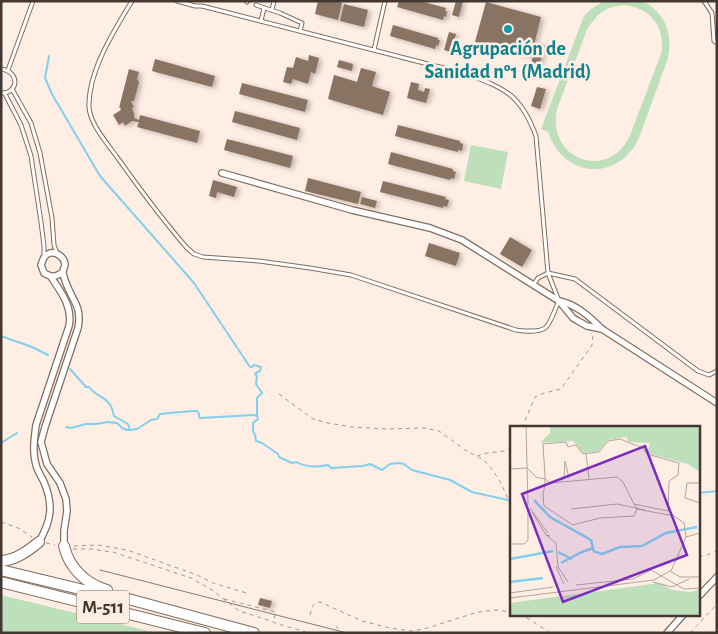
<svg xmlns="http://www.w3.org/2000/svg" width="718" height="634" font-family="'Alegreya Sans',sans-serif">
  <defs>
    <filter id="shadow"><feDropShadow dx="3" dy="1.5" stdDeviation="2.5" flood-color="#0004"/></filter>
  </defs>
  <rect width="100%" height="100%" fill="#feeee4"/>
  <!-- green -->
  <g fill="#bddfba" fill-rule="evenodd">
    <path d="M604,1c9,0 31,-1 39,1 4,1 7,3 10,6 15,12 19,31 15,50l-29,80c-21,44 -75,41 -91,-6l-7,-3 43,-113 7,-7zM624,5c26,3 40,20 38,46l-31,82c-19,49 -85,29 -74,-24l31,-82 10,-12 7,-5 7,-3z"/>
    <path d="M471,145l37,7 -7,37 -37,-8z"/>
    <path d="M1,595l156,38h-156z"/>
  </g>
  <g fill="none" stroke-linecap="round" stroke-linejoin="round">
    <!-- stream -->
    <g stroke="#83cfee" stroke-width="2">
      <path d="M49,56l-4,22 7,16 48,82 94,107 56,84h2l2,-2 7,2 -1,4 -4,2 -1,1 2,2 -1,8 6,9 -5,5v17"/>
      <path d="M1,336l31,11 16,8"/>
      <path d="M70,369l16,18h3c10,13 21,8 25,29l14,8 2,6"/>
      <path d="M66,427l5,1 15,-4h10l12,-2 9,1 5,5 5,2h3l7,-1 14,-9 6,-1 3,-5 32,-3h5l2,3v2l1,2 54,-3 3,1 1,3 -5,4v6"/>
      <path d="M253,431l2,4 1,6 6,2 16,11 1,3 13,6 5,-1c9,6 21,5 31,3l3,3 32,-2 7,-2 12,6 8,-6 8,-1 6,1 8,6 38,10 22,12 40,9"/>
      <path d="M1,443l16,-10"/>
      <path d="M699,493l18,-2"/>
    </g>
  </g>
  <!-- building -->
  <g fill="#897363" filter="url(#shadow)">
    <path d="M318,1h16l8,2 -4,17 -23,-6z"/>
    <path d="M399,1h21l26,7 -1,3h2l-1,6 -2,-1 -1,4 -46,-13z"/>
    <path d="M456,1h7l-4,16 -7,-2z"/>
    <path d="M486,2l55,15 -10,40 -56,-15z"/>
    <path d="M344,4l24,6 -4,17 -24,-6z"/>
    <path d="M393,25l45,13v2h2l-2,6 -2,-1 -1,4 -45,-13z"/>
    <path d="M449,32l7,2 -5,18 -7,-2z"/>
    <path d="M537,43l8,3 -6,19 -8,-2z"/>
    <path d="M309,55l10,3 -4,16 -4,-2 -3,12 -15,-5 -2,5 -8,-2 4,-15 6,1 3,-11 12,4z"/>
    <path d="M155,59l60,17 -3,11 -60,-16z"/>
    <path d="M339,60l14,4 -1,7 -15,-4z"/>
    <path d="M361,68l15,4 -4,14 18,6 -7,23 -55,-16 6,-24 23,7z"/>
    <path d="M129,69l10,3 -2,7 2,3 -5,19h-3l3,6 -2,1 2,6v4l5,2 1,-5 60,16 -3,12 -60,-16 2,-5 -7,-1 -7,5 -2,-4 -4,3 -6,-10 8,-5 -1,-3 -1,1z"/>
    <path d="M411,82l8,2 -1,6 6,2 1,-4 5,1 -4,14 -19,-5z"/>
    <path d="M242,83l66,17 -3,12 -66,-18z"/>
    <path d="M537,87l9,2 -6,20 -9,-3z"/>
    <path d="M235,111l65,17 -3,12 -65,-18z"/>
    <path d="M398,125l62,16v2l3,1 -1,7 -4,-1v2l-63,-16z"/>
    <path d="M227,139l66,17 -3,12 -66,-18z"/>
    <path d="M391,152l62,17v2l3,1 -2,7 -3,-1 -1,2 -62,-16z"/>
    <path d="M308,178l53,14 -3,12 -53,-13z"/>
    <path d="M213,180l24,7 -3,10 -17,-5 -1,6 -7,-2z"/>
    <path d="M383,181l63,16 -1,2 4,1 -2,7 -4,-1v2l-63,-16z"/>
    <path d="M362,197l15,4 -2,7 -15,-4z"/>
    <path d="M510,237l22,13 -10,17 -22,-13z"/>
    <path d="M429,243l31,10 -4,13 -31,-10z"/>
    <path d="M260,598l12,3 -2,7 -12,-3z"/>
  </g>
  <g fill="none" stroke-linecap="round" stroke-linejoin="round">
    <!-- service casing -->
    <g stroke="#836d5e" stroke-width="5">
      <g id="service">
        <path d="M132,1c-18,30 -44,70 -43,106 1,17 18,36 28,50 22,31 45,62 70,91l7,6 9,3 56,4 51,7 41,7 165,55c8,1 21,3 29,-2 6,-4 10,-20 14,-27l-11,-28 -12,-137c-15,-41 -30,-47 -69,-62l-265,-68h-7l-18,-5"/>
        <path d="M704,1l8,12 2,28 3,2"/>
        <path d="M247,2l1,-1"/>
        <path d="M256,5l24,8 22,10 -2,8"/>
        <path d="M272,10l2,-9"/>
        <path d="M261,21l3,-13"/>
        <path d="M374,50l11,-49"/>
        <path d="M1,69c20,3 17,25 0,24"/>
        <path d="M8,70l25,-69"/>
        <path d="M12,89l19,34 9,30 12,65 2,27 3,8"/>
        <path d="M5,94l16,31 10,31 10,66 3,24v11"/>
        <path d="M534,284l4,-6 10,-5 27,6 123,92 11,4 8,-4"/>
      </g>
    </g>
    <!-- minor casing -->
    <g stroke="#836d5e" stroke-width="8">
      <g id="minor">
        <path d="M222,173l130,37 78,18 32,12 97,61 14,17 5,3 9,5 15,3"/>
        <path d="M63,272c-8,6 -12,5 -19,1l-3,-8c2,-6 3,-10 9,-12 7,-1 14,4 15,11 0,3 -2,5 -2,8 0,3 2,8 3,11 7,19 16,23 12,45l-33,99 -4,15 6,22 13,19 6,16 1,12 -3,20v15"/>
        <path d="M559,301c17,3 31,16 43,28l115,74"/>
        <path d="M39,542c12,-21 15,-36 5,-60 -2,-4 -5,-9 -7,-14 -5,-14 -3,-28 -1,-43l33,-99c4,-19 -8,-34 -18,-49"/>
        <path d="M699,596l18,-19"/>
        <path d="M667,633l16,-18"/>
      </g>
    </g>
    <!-- trunk casing -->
    <g stroke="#836d5e" stroke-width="12">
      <g id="trunk">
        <path d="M64,546c5,22 22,38 43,44"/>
        <path d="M1,561c15,-1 27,-10 38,-19"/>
        <path d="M1,570l112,27h8l133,36"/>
        <path d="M1,582l204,51"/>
      </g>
    </g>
    <!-- path -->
    <g stroke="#a5988f" stroke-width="1" stroke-dasharray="4 4" stroke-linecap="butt">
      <path d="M279,394l34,25 15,4 24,4 35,2 38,-1 14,3 26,19 19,10 7,8 9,13 12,27"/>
      <path d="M522,428l13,-31 9,-4 17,-4 31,-44 1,-12"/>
      <path d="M477,456c12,-6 24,-1 35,-9"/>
      <path d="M1,522l17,6 14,9"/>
      <path d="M46,543l9,2"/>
      <path d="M74,546l24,-1 29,5 70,25 16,8 37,11"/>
      <path d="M73,549h17l23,3 78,26 21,12 27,21 26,8 13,5 32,9"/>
      <path d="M699,557l8,-2 10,-4"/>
      <path d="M224,599l52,13 -3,10"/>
      <path d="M310,615c2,-7 3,-13 10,-13l42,19 28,7 21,3 13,-2 54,-17 18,-2 16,2"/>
      <path d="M519,615l10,4 21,14"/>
      <path d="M336,626l2,2 -1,5"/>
      <path d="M690,633l27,-29"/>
    </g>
    <!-- service -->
    <use href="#service" stroke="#fff" stroke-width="3"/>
    <!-- minor -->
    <use href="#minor" stroke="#fff" stroke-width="5.5"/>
    <!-- trunk -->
    <use href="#trunk" stroke="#fff" stroke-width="10"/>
    <!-- tram -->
    <path stroke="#887c74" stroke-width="1" d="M100,570l247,63"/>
  </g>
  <!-- markers -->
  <circle fill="#0f9aa8" stroke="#feeee4" stroke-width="2" cx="508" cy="29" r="5"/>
  <g text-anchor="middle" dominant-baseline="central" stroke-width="5" stroke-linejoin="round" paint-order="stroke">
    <!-- shield labels -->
    <rect fill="#feeee4" stroke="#7a6f67" stroke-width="1" x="77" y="590.5" width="52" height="33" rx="4"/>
    <g font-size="19" font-weight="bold" fill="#423831">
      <text x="103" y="607">M-511</text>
    </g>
    <!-- culture labels -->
    <g font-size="20" font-weight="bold" fill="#0d838f" stroke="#feeee4">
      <text x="508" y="49">Agrupación de<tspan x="508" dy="23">Sanidad nº1 (Madrid)</tspan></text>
    </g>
  </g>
  <!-- overview -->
  <g transform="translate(510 426)">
    <rect width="190" height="190" fill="#feeee4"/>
    <path d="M40,0h150v46l-12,-8 -41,-11 3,-10 -22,-1 -1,-5 -19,3 -9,11 -16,2 -10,-12 -33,2 10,-10zM150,157l12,7 19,2 9,-3v27h-190v-13z" fill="#bddfba"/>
    <path fill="none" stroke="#83cfee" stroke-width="2.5" d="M24,74l16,17 41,23 2,8M83,125l9,3 18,-7 22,-1 24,-13 31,-6M48,126l14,7M0,133l43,-8M51,137l21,-11 11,-4v3M0,156l33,-4"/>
    <path fill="none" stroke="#b3a59c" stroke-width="1" d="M16,0l2,79M76,28l3,24M0,43l17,-1 9,9 9,2 5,4 67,-6 6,5 11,22 3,5 -3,7 -34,2 -27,7 -29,-19 -1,-11 2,-11v-7l-2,-33 23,-2 2,5 8,-2 7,9 16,-2 9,-11 12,-2 23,9 4,6 32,9 -1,12 -9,6 -1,30 -34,-7M54,52l1,-17 4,17M190,57h-13l-2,15 15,5M20,82l18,25M61,83l46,-5 28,6M127,83l37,7 10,7 2,14 -15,34M22,86l14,23M40,110l-4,-1 10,8 2,24 10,15M176,111l14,-4v-17M0,118h14l4,-4v-30M46,141l8,17M143,156l19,5 17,-8M66,159l57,-6 18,-9 33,19 16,-1M0,167l43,-6M0,172l144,-18 16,-9 10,6h20"/>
    <path fill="#7b2cbf" fill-opacity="0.15" stroke="#7b2cbf" stroke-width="2.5" d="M135,20l42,109 -124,47 -41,-108z"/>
    <rect width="190" height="190" fill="none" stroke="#423831" stroke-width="2.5"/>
  </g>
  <!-- border -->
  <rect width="718" height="634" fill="none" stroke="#423831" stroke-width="5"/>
</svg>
